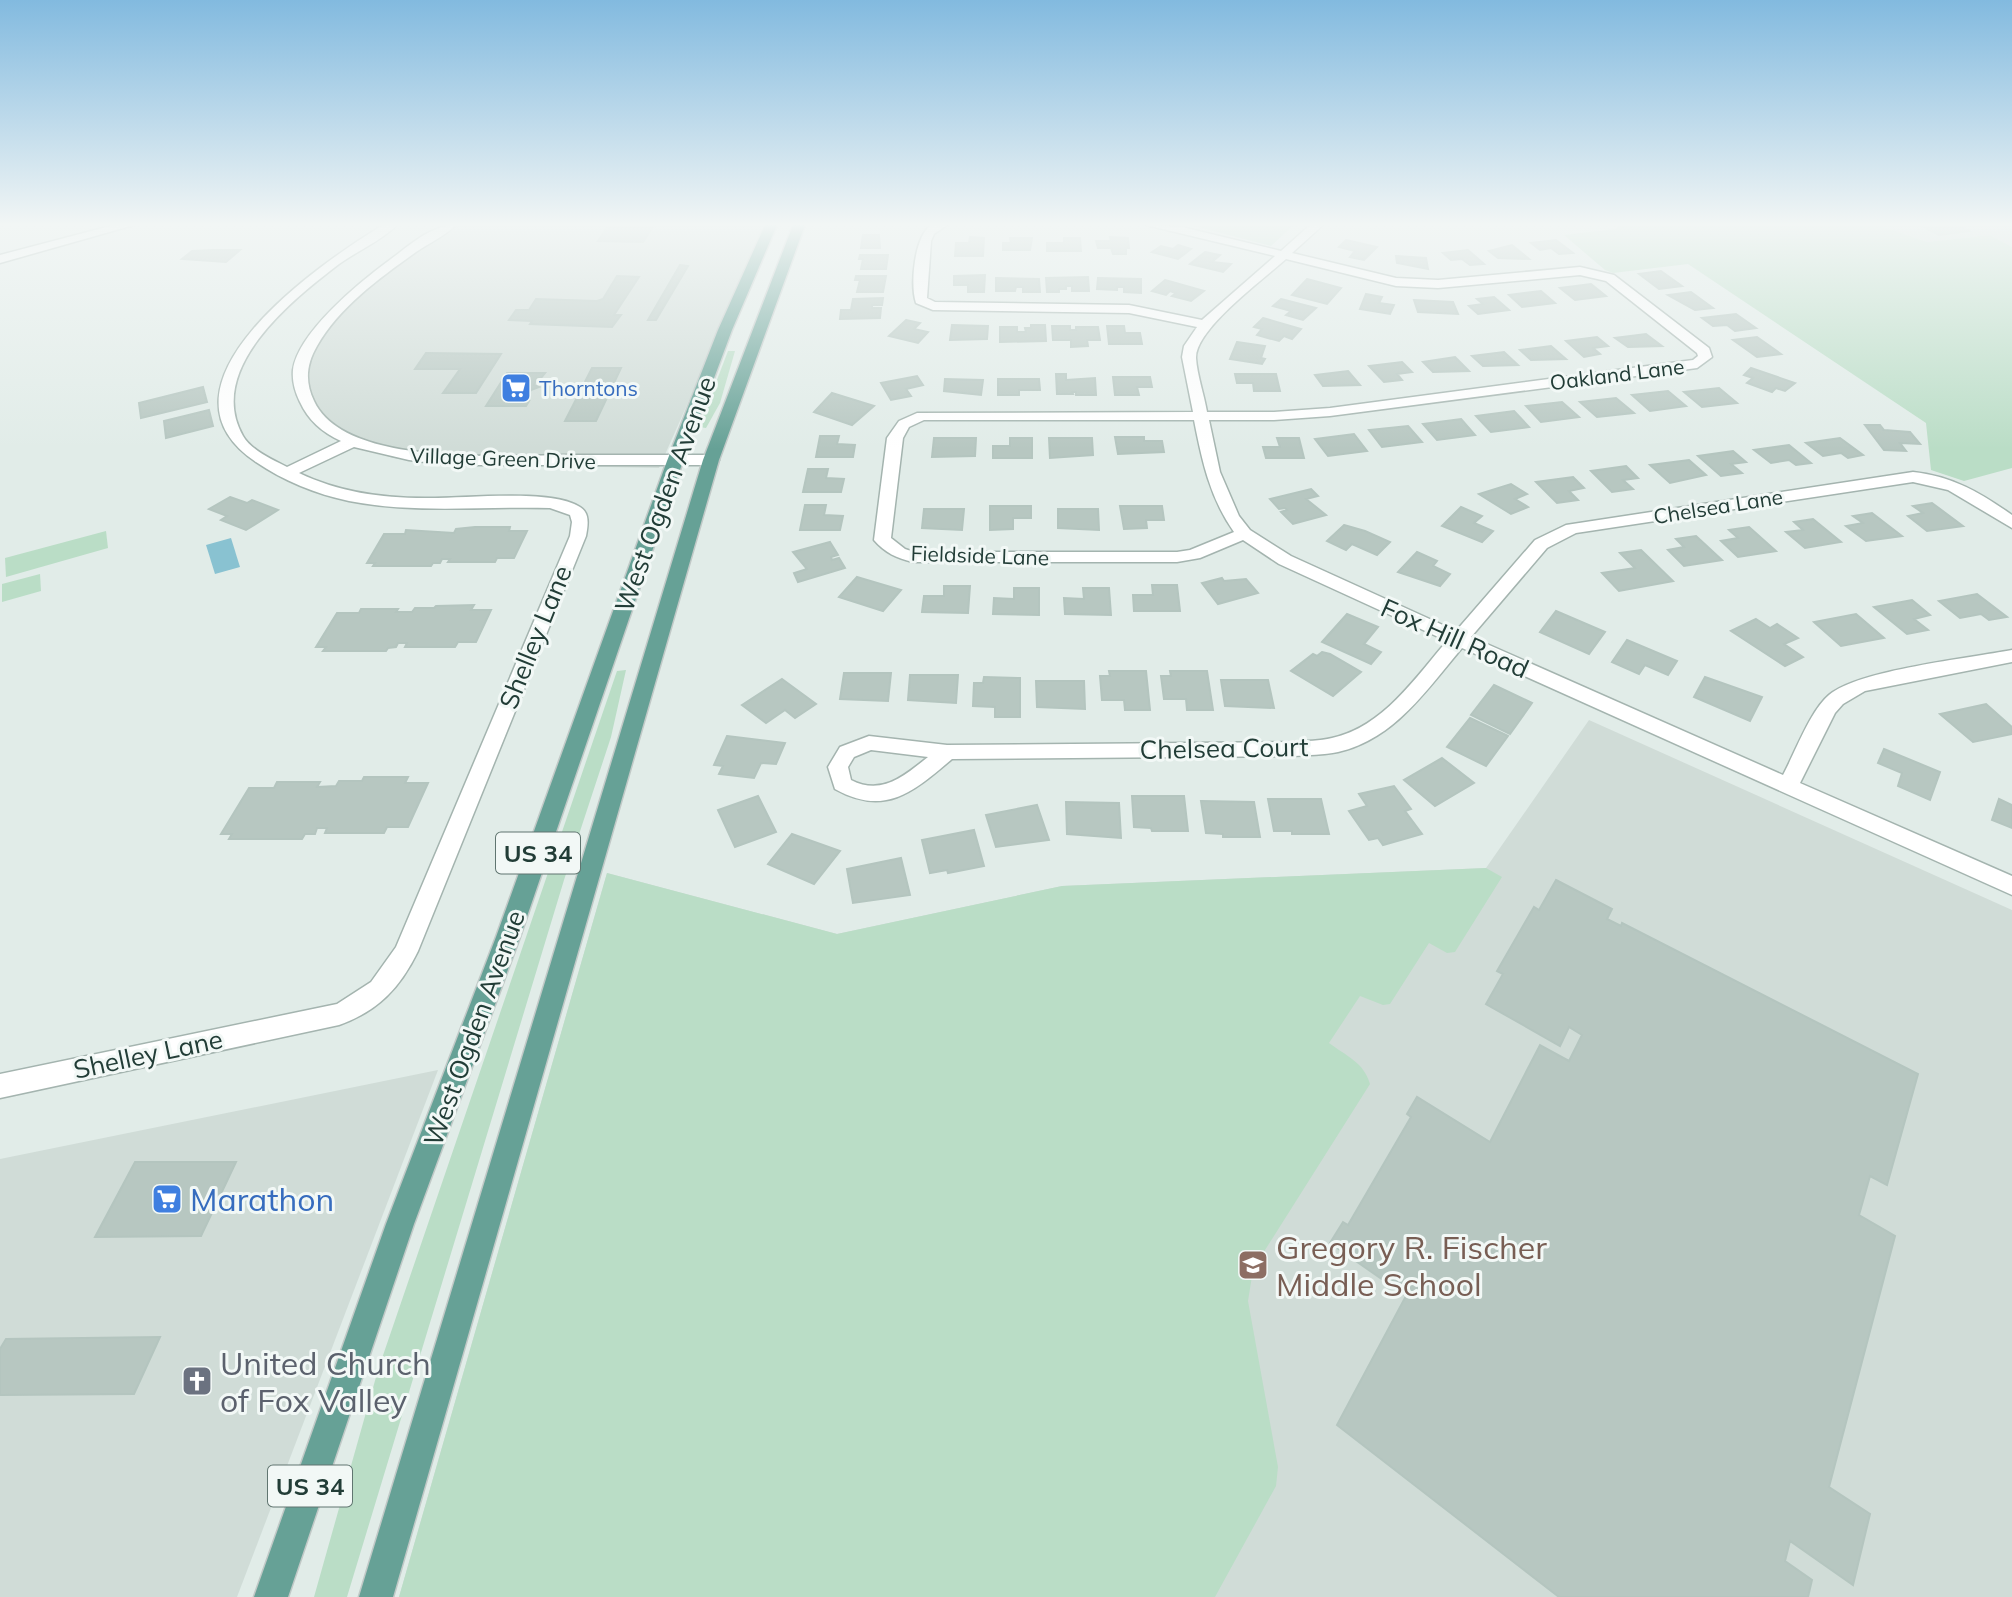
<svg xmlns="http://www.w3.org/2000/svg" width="2012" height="1597" font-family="Mulish,sans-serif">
  <rect width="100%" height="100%" fill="#e1ece8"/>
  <!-- built -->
  <g fill="#d0dcd7">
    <path d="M445,225h322l-108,243 -218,-4 -48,-6 -57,-20 -23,-18 -13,-62 42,-58 72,-57z"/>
    <path d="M1878,225h134v22l-22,-12 -63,7z"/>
    <path d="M1589,720l423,190v687h-1613l208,-724 230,61 225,-48 424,-18z"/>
    <path d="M438,1070l-201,527h-237v-438z"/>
  </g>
  <!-- green -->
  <g fill="#baddc6">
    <path d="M1190,225h104l-23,21z"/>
    <path d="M1618,225h260l49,17 63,-7 22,12v221l-48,13 -33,-11 -5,-47 -238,-159 -75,9 -8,-3 -41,-35 51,-6z"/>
    <path d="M728,351h7l-15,52 -14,25 -7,-1z"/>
    <path d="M106,531l2,17 -102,29 -1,-19z"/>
    <path d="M40,574l1,17 -39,11v-18z"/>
    <path d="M626,670l-15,67 -47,143 -217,717h-33l64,-227 239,-699z"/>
    <path d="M1486,868l16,9 -47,75 -8,1 -18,-10 -39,61 -7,1 -23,-9 -31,47c17,13 35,19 41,41l-110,174 -8,18 -4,25 30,166 -2,19 -61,111h-816l208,-724 230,61 225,-48z"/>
  </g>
  <!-- water -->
  <path fill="#89c2d1" d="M231,538l9,29 -25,7 -9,-29z"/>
  <!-- building -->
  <g fill="#b7c7c1" stroke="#b4c5bf" stroke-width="2">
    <path d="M609,225h45l-11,17 -45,-1z"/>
    <path d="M1920,225h37l12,6 -30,4z"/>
    <path d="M863,235h16l1,13h-19z"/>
    <path d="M970,237l14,1 -1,18h-28l1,-13h13z"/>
    <path d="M1110,237l18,1 1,10h-3v6h-13l-2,-6h-13l-2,-7h15z"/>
    <path d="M1010,238h22l-2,12h-27v-7h8z"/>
    <path d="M1064,238h16l1,13h-34v-8h17z"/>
    <path d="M1346,240l31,7 -13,13 -14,-3 5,-6 -16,-4z"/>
    <path d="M1556,240l17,13 -14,1 -8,-6 -11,2 -9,-7z"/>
    <path d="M1178,245l13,4 -13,10 -26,-7 9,-6 12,3z"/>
    <path d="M1512,245l17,14 -31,-1 -9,-7z"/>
    <path d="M213,250h27l-14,12 -44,-3 10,-8z"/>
    <path d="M1468,250l16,14 -14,1 -8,-6 -11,1 -8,-7z"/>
    <path d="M1205,252l15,3 -8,7 19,2 -8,8 -33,-8z"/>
    <path d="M860,255h28l-2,14h-25l2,-10h-4z"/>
    <path d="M1396,256l30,2 2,11 -31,-6z"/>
    <path d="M680,265l8,1 -32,54h-8z"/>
    <path d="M1661,271l21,15 -23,3 -20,-15z"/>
    <path d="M985,275l-1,17h-16v-7h-14v-9z"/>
    <path d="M617,276l22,1 -25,38h7l-9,12 -82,-3 2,-3 -23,-1 7,-10h13l7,-11 61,2 6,-2z"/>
    <path d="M856,276h30l-3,16h-26l3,-12h-5z"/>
    <path d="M1088,277l1,14h-17v-5h-6v3h-7v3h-12l-1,-14z"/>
    <path d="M996,278l43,1 1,13h-17v-5h-7l-1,4h-19z"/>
    <path d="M1098,278l43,1v14l-17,-1v-5h-7v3l-20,-1z"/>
    <path d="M1307,279l34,9 -14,16 -35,-9z"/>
    <path d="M1165,280l39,11 -13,10 -19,-5 4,-3 -6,-2 -4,4 -14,-4z"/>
    <path d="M1591,284l15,12 -31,4 -15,-12z"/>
    <path d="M1541,291l14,12 -33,4 -13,-12z"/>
    <path d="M1691,292l22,16 -18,2 -27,-15z"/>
    <path d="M1366,294l16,3 -3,6 15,2 -4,9 -30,-5z"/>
    <path d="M1494,297l15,13 -31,4 -9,-8 14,-2 -6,-5z"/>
    <path d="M883,298l-1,7h-10v3h9l-1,10 -40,1 1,-9h10l2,-11z"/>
    <path d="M1281,299l35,9 -13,12 -17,-5 5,-4 -18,-5z"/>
    <path d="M1414,300l39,2 5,12 -40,-2z"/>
    <path d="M1736,314l20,14 -21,3 -8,-6 -14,1 -11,-8z"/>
    <path d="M1263,318l38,11 -9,10 -8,-3 -5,5 -22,-6 5,-6 -8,-2z"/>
    <path d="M906,320l14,3 -6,6 14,3 -10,11 -29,-7z"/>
    <path d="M952,325l36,1 -1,13 -37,1z"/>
    <path d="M1031,325h14l1,16 -46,1v-15h17v5h9l-1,-4h6z"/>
    <path d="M1052,326h18v4h6v-3h22l2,13h-13l1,6 -17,1v-7h-18z"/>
    <path d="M1107,326h17l1,7h15l2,11h-33z"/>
    <path d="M1646,334l16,12 -34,1 -13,-9z"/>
    <path d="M1597,337l11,9 -15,2 7,6 -16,3 -18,-16z"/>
    <path d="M1757,337l24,17 -24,3 -24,-17z"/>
    <path d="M1237,342l28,4 -4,12 4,1 -3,5 -32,-5z"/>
    <path d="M1551,346l15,13 -35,1 -11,-10z"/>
    <path d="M1504,352l14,13 -35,1 -11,-10z"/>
    <path d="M426,353l75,1 -25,39h-33l17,-24h-45z"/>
    <path d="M1455,357l14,14 -36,1 -10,-10z"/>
    <path d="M1402,362l10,10 -15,2 5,6 -18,2 -15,-16z"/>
    <path d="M592,368h29l-25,53h-31z"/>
    <path d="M1751,368l44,15 -10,8 -9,-3 -4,4 -25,-9 6,-5 -9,-3z"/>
    <path d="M1348,371l12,14 -37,1 -8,-11z"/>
    <path d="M507,373h38l-4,5h-4l-3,7 5,2 -8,3 -7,11h5l-3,5h-40z"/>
    <path d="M1056,374h10v6l29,-2 1,17h-20v-3h-4l1,2h-16z"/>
    <path d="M1235,374h41l4,17h-26l-1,-8h-16z"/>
    <path d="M917,376l6,9 -17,4 5,7 -20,4 -10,-17z"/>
    <path d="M1113,377h37l2,10h-15l2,8h-24z"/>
    <path d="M945,379l38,1 -2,15 -37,-4z"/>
    <path d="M998,379h41l1,11h-21v5h-21z"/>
    <path d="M203,387l4,15 -66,16 -2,-15z"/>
    <path d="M1719,388l18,15 -35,4 -18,-15z"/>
    <path d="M1668,391l18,15 -36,5 -18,-16z"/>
    <path d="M832,393l42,13 -22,19 -38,-13z"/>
    <path d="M1616,398l18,15 -37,4 -17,-15z"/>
    <path d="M1562,402l17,15 -38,5 -15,-16z"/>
    <path d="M209,410l4,16 -47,12 -2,-17z"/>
    <path d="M1514,411l15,16 -38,5 -15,-16z"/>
    <path d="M1461,419l14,16 -38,5 -14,-16z"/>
    <path d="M1865,425h15l4,5 26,2 10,12 -20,-1 6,8 -22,-1z"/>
    <path d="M1408,426l14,16 -40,5 -13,-17z"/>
    <path d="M1354,434l13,17 -39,5 -13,-17z"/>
    <path d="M820,436h19l-2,8 18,1 -2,12h-37z"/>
    <path d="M1115,437h29v4h18l2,11 -46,2z"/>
    <path d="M934,438h42l-1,18 -43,1z"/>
    <path d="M1010,438h22v20h-39v-12h17z"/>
    <path d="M1049,438h43l1,17 -43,3z"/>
    <path d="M1277,438h22l5,20h-38l-3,-11h17z"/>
    <path d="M1840,438l23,17 -15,3 -7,-5 -18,3 -17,-13z"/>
    <path d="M1789,445l22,18 -15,2 -7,-5 -18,3 -17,-13z"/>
    <path d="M1733,451l13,11 -15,2 11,9 -21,3 -23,-20z"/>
    <path d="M1689,460l17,15 -36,8 -20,-18z"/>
    <path d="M1626,466l12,12 -15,2 10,9 -21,3 -21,-21z"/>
    <path d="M808,469h20l-2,9 18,1 -3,13h-38z"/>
    <path d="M1573,477l11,11 -15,3 9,9 -21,3 -21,-21z"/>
    <path d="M1511,484l16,10 -12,5 13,8 -17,7 -32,-20z"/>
    <path d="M1311,489l7,7 -12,3 20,16 -33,9 -12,-12 6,-2 -2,-2 -6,1 -9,-10z"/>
    <path d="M230,497l17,6 5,-3 26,10 -32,20 -25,-10 6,-4 -18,-7z"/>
    <path d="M1932,503l31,23 -36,5 -19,-15 15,-3 -10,-7z"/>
    <path d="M805,505h21l-2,10 19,1 -3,14h-40z"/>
    <path d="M990,506h41v12h-18v11l-23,1z"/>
    <path d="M1120,506h42l2,14h-18l1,8 -23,1z"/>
    <path d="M1461,507l21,9 -8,7 19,8 -11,11 -40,-16z"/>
    <path d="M924,509h40l-2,21 -40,-2z"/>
    <path d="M1058,509h40l1,21 -41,-2z"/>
    <path d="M1872,513l30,23 -36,5 -20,-15 17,-3 -10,-7z"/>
    <path d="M1813,519l28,23 -36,6 -19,-16 17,-2 -9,-8z"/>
    <path d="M1344,525l21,6 25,11 -13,13 -25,-11 -6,6 -19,-9z"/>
    <path d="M475,527h35l-1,4h18l-13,27h-17l-2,4h-47l2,-3h-8l-2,4h-7l-2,3h-58l2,-3h-8l17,-29h21l1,-4 48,3 2,-4z"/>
    <path d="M1749,527l27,24 -38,6 -17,-16 17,-3 -9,-8z"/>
    <path d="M1696,536l26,24 -38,6 -16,-16 16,-3 -8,-8z"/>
    <path d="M830,542l8,13 -7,2 1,3 7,-2 6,10 -47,14 -4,-9 13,-4 -14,-17z"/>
    <path d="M1641,550l32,31 -54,10 -17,-18 33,-5 -15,-15z"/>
    <path d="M1417,552l20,9 -4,5 17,8 -10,12 -42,-14z"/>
    <path d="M857,577l44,13 -18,21 -44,-14z"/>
    <path d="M1222,578l2,3 22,-2 12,14 -40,11 -16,-21z"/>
    <path d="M1152,585h25l3,26h-46l-1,-16h20z"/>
    <path d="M944,586h26l-2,27 -46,-1 2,-16h20z"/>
    <path d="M1014,588h25v27l-46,-1 1,-16 20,1z"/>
    <path d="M1083,588h26l2,27 -46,-1 -1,-16 20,1z"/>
    <path d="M1977,594l30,23 -18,3 -8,-6 -21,4 -21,-17z"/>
    <path d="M1912,600l18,15 -16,4 14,11 -21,4 -33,-27z"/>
    <path d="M474,605l-3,5h20l-15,32h-18l-3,5h-50l2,-4h-9l-2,4 -8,1 -2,3h-63l3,-4h-10l21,-34h22l2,-4h37l-2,3h16l3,-4h19l2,-2z"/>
    <path d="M1556,611l49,21 -16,22 -49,-22z"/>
    <path d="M1347,614l31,13 -14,17 17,8 -10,12 -49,-22z"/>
    <path d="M1856,614l28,24 -43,8 -27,-24z"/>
    <path d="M1756,619l14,9 7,-4 21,14 -14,6 19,13 -18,9 -54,-35z"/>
    <path d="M1627,640l50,21 -9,14 -23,-10 -6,9 -27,-12z"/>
    <path d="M1322,652l8,2 31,18 -28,24 -42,-25 22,-17 4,2z"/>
    <path d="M1109,671h37l4,39h-25l-1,-10h-22l-2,-24h10z"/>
    <path d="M1170,671h37l6,39h-26l-1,-11h-22l-3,-23h10z"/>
    <path d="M844,673h47l-3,28 -48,-2z"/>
    <path d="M910,675h48l-2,28 -48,-3z"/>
    <path d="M984,677l36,1v39h-25v-10l-22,-1 1,-23h9z"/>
    <path d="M1705,677l57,20 -12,24 -56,-24z"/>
    <path d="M782,679l34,25 -21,14 -10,-8 -19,13 -24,-18z"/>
    <path d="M1221,680h47l6,28 -49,-2z"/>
    <path d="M1036,681h48l1,28 -48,-2z"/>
    <path d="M1494,685l38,18 -22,31 -39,-19z"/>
    <path d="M1986,704l26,23v7l-39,8 -33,-28z"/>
    <path d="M1470,718l38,18 -22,30 -39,-19z"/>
    <path d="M727,736l58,7 -9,21 -15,-1 -7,15 -35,-4 4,-8 -9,-1z"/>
    <path d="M1884,749l56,23 -10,28 -32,-14 4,-13 -24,-10z"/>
    <path d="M1442,758l32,25 -39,23 -31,-26z"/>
    <path d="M364,777h44l-3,6h23l-20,44h-21l-3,6h-59l2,-5h-10l-2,6h-10l-3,5h-73l3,-5h-11l28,-46h25l3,-6h43l-3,5 19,-1 3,-5h23z"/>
    <path d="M1394,786l17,23 -6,2 17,23 -39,11 -5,-7 -9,2 -20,-29 18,-5 -8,-12z"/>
    <path d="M758,796l18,36 -41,15 -17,-37z"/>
    <path d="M1132,796h52l4,35h-36l-1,-3 -17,-1z"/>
    <path d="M1268,799h53l8,35h-37v-3h-18z"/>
    <path d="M1999,799l13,6v23l-20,-8z"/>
    <path d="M1201,801l53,1 6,35h-37v-3l-17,-1z"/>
    <path d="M1066,802l53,1 2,35 -54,-4z"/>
    <path d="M1037,805l12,35 -53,7 -10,-32z"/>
    <path d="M974,830l10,36 -36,7 -1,-3 -17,3 -8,-33z"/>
    <path d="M792,834l48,17 -26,33 -46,-20z"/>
    <path d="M901,858l9,37 -57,8 -6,-34z"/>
    <path d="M1556,880l56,29 -5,10 14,7 1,-3 296,151 -31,111 -17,-9 -11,39 36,21 -66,251 41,27 -17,71 -63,-44 -5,20 27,19 -4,17h-249l-222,-172 69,-129 -76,-53 13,-21 5,3 63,-108 -4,-3 10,-17 73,45 50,-97 29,16 13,-26 -13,-8 -9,19 -74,-42 17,-30 -6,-3 37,-64 5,3z"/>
    <path d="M135,1162h101l-35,74 -106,1z"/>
    <path d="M160,1337l-26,57 -134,1v-46l6,-10z"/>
  </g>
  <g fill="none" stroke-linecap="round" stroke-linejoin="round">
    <!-- street casing -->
    <g stroke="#a4b4af" stroke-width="3">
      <g id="street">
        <path d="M114,225h20l-134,38v-8z"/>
        <path d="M383,225h14c-16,16 -40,26 -58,39 -47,36 -134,105 -96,172 8,14 30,24 44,31l54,-26c-18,-8 -33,-21 -41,-39 -5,-10 -8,-21 -7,-32 5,-38 68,-89 98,-111 19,-14 40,-34 65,-34 -11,11 -27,18 -40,27 -35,25 -77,55 -99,94 -11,19 -12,36 -3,55 31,67 192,54 254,54 48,0 95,0 143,0l8,5 -8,5h-262l-40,-5 -55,-13 -55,26c40,19 81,25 126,25 36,1 126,-10 155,9 10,6 8,18 6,29l-168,415c-18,37 -40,60 -79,74l-339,73v-24l337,-70 34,-22 25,-35 174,-411 2,-14 -2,-7 -20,-7c-67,-2 -135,6 -201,-7 -33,-7 -65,-20 -93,-39 -114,-76 63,-198 127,-237z"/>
        <path d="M931,225h16l-13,9 -3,7 -4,57 8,4 194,3 73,15 73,-64 -129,-31 36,2 99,24 29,-26h13l-31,28 104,25 42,2 142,-13 34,8 95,73 3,9 -15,11 -367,48 -56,4h-65l11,52 19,44 11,14 41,26 165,75 79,-91 31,-15 347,-53c39,4 68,21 99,43v13l-64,-38 -35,-8 -337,51 -29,15 -76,89 312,138c12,-22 27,-64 46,-80 29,-25 141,-37 183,-45v12l-147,29 -22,13 -8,9 -35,70 212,93v19l-550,-247c-35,41 -67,91 -124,104 -14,3 -30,3 -44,4l-342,3c-39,33 -67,58 -117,30l-7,-22 12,-20 29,-11 78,9 347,-3c12,-1 26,-1 38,-4 51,-11 83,-60 115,-97l-168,-77 -36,-24 -43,18 -23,4h-264c-16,-4 -28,-9 -39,-22l13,-102 12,-17 18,-8 276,-1 -11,-55 2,-11 13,-19 -68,-14 -196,-3 -17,-7c-6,-18 -2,-66 15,-78zM1286,259l110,27 42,2 142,-13 26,6 91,72 1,3 -5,4 -363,48 -56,4h-67c-3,-18 -10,-37 -11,-54 -1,-29 69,-80 90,-99zM924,420h270c8,41 16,78 40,112l-44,18 -13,2h-263l-9,-3 -14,-11 12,-100 6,-11zM871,750l57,7c-24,19 -46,39 -77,23l-3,-13 6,-10z"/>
      </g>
    </g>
    <!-- primary casing -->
    <g stroke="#c1c9c7" stroke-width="3">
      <g id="primary">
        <path d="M765,225h12l-45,105 -49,131 -163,476 -106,287 -126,373h-34l132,-373 110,-287 171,-476 51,-131z"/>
        <path d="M793,225h12l-86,235 -326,1137h-34l344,-1137z"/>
      </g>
    </g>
    <!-- street -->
    <use href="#street" fill="#fff" fill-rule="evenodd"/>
    <!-- primary -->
    <use href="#primary" fill="#66a196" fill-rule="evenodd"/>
  </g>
  <!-- sky -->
  <linearGradient id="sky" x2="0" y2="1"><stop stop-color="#82badf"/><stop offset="0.5" stop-color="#f2f6f5"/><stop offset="1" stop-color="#f2f6f5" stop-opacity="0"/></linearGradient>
  <rect width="2012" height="449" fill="url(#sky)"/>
  <!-- icons -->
  <defs>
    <g id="supermarket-square" transform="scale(1.575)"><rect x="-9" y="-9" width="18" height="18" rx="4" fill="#3f7fe0" stroke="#f2f8f6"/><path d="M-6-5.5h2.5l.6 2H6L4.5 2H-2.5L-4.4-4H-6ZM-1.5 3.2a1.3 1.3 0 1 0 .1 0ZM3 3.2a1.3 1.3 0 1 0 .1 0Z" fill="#fff"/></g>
    <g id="school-square" transform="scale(1.575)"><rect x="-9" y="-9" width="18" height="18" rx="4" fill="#8d6e63" stroke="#f2f8f6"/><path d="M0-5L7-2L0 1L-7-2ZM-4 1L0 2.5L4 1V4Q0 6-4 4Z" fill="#fff"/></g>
    <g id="church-square" transform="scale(1.575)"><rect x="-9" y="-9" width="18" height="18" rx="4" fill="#6b7280" stroke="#f2f8f6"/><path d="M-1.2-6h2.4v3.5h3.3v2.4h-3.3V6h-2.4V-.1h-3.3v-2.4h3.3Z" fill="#fff"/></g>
  </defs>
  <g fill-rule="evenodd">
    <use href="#supermarket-square" x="516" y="388"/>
    <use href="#supermarket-square" x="167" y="1199"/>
    <use href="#school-square" x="1253" y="1265"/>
    <use href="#church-square" x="197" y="1381"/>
  </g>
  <g text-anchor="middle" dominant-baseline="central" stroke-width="6" stroke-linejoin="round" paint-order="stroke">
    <!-- far-street labels -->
    <g font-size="21" fill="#223d37" stroke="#f2f8f6">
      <text transform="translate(1617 374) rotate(-7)">Oakland Lane</text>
      <text transform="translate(503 458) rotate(2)">Village Green Drive</text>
      <text transform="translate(1718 506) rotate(-9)">Chelsea Lane</text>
      <text transform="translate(980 555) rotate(2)">Fieldside Lane</text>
    </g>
    <!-- far-shop labels -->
    <g font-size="21" fill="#366cbe" stroke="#f2f8f6" text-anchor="start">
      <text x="539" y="388">Thorntons</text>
    </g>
    <!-- shield labels -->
    <g fill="#f2f8f6" stroke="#607570" stroke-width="2">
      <rect x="496" y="832.5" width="84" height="41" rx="5"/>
      <rect x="268" y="1465.5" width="84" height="41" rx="5"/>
    </g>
    <g font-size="24" font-weight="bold" fill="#223d37">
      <text x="538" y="853">US 34</text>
      <text x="310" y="1486">US 34</text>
    </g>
    <!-- street labels -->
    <g font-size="26" fill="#223d37" stroke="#f2f8f6">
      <text transform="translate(665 494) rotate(-70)">West Ogden Avenue</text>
      <text transform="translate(535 637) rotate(-68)">Shelley Lane</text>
      <text transform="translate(1455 638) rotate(24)">Fox Hill Road</text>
      <text transform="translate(1224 748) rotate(-1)">Chelsea Court</text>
      <text transform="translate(474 1028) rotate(-70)">West Ogden Avenue</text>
      <text transform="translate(148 1054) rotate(-12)">Shelley Lane</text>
    </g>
    <!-- near-shop labels -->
    <g font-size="32" fill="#366cbe" stroke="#f2f8f6" text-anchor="start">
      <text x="190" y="1199">Marathon</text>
    </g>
    <!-- near-education labels -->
    <g font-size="32" fill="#785e54" stroke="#f2f8f6" text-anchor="start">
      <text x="1276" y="1247">Gregory R. Fischer<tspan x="1276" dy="37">Middle School</tspan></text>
    </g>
    <!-- near-worship labels -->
    <g font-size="32" fill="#5b616d" stroke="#f2f8f6" text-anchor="start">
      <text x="220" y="1363">United Church<tspan x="220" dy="37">of Fox Valley</tspan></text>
    </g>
  </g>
</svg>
